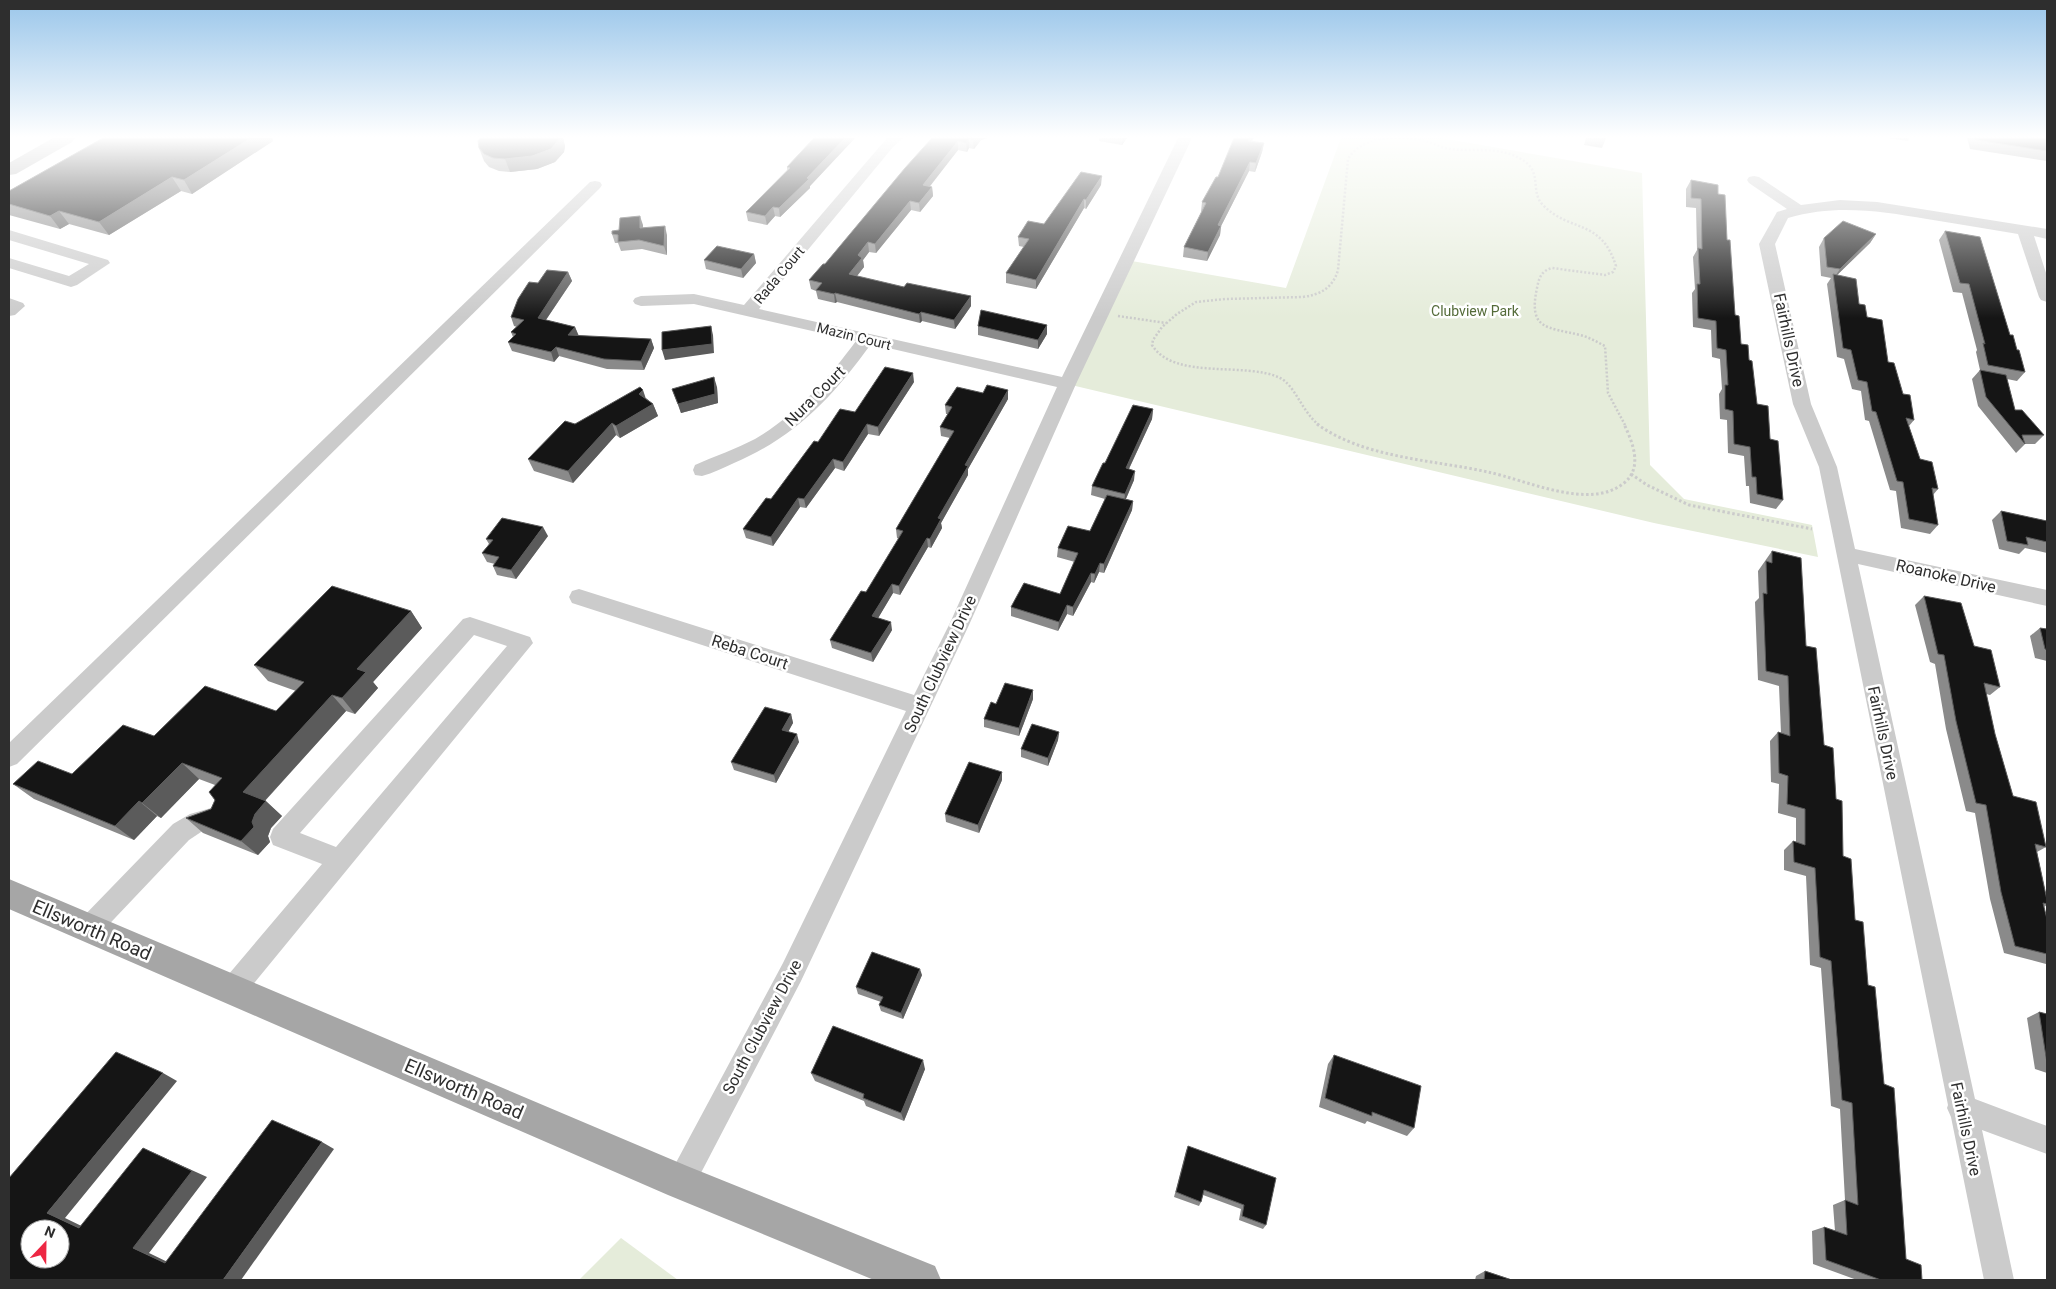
<svg xmlns="http://www.w3.org/2000/svg" width="2056" height="1289" font-family="Roboto,sans-serif">
  <rect width="100%" height="100%" fill="#fff"/>
  <!-- green -->
  <g fill="#e5ecda">
    <path d="M1341,138h100l201,35 8,292 34,34 128,26 6,32 -164,-34 -587,-139 59,-124 160,28z"/>
    <path d="M621,1238l57,42h-99z"/>
  </g>
  <g fill="none" stroke-linecap="round" stroke-linejoin="round">
    <!-- path-far1 -->
    <g stroke="#cbcbcb" stroke-width="2.5" stroke-dasharray="2 2" stroke-linecap="butt">
      <path d="M1118,316l48,7"/>
      <path d="M1319,425c-17,-13 -24,-40 -39,-47 -34,-17 -106,3 -128,-33l1,-5 9,-13 15,-13 19,-12 29,-3 77,-2c18,-2 31,-9 36,-27l10,-111c14,-24 53,-24 77,-18 9,2 16,7 25,8 23,3 50,-3 71,10 23,13 8,32 22,46 27,28 58,13 73,61l-3,6 -8,3 -53,-7c-11,3 -13,10 -15,20 -9,42 10,39 43,47 9,2 17,7 25,11l3,47 17,32"/>
    </g>
    <!-- path -->
    <g stroke="#cbcbcb" stroke-width="3" stroke-dasharray="2.5 2.5" stroke-linecap="butt">
      <path d="M1317,424c46,34 117,36 171,48 38,8 102,39 136,11 19,-15 9,-40 0,-59"/>
      <path d="M1631,474l16,11 42,20 123,24"/>
    </g>
    <!-- minor -->
    <g fill="#cbcbcb" fill-rule="evenodd">
      <path d="M887,138h16l-10,9 -134,162 303,68 116,-239h14l-116,246 -107,241 -168,356 -110,211 -10,5 -10,-5 -5,-10 5,-10 112,-209 123,-252 -334,-108 -3,-6 3,-6 7,-2 335,106 35,-70 108,-238 -186,-43c-39,54 -76,93 -137,119 -11,5 -21,10 -32,13l-7,-1 -2,-5 2,-5c20,-9 41,-16 60,-26 41,-24 73,-60 101,-98l-162,-37 -53,2 -6,-2 -2,-3 2,-3 6,-2 53,-2 50,11z"/>
      <path d="M1754,176l5,1 42,28 39,-5 37,2 170,27v10l-13,-3 13,40v26l-6,-2 -2,-3 -21,-63c-30,-5 -60,-10 -91,-15 -47,-8 -92,-15 -139,-1l-13,26 36,160 26,63 18,82 192,41v16l-189,-42 117,535 72,27v28l-65,-24 32,150h-30l-33,-163 -4,-9 1,-3 -129,-638 -26,-63 -34,-160 18,-32 10,-3 -38,-26 -2,-3 2,-3z"/>
      <path d="M595,181l5,1 2,3 -2,3 -583,576 -8,3v-24l581,-561z"/>
      <path d="M9,230l99,30 2,3 -33,22 -6,2 -62,-19v-10l60,18 20,-12 -80,-24z"/>
      <path d="M9,298l14,5 2,3 -10,9 -6,1z"/>
      <path d="M470,617l60,20 3,6 -292,356 -9,4 -9,-4 -4,-9 4,-9 99,-117 -49,-19 -3,-8 3,-8 190,-210zM474,635l33,11 -171,201 -36,-14z"/>
      <path d="M218,806l8,3 4,7 -4,7 -22,7 -15,10 -92,97 -9,4 -9,-4 -4,-8 4,-8 94,-97 17,-10z"/>
    </g>
    <!-- major -->
    <g fill="#a6a6a6" fill-rule="evenodd">
      <path d="M53,138h22l-3,4 -56,32 -7,1v-12z"/>
      <path d="M9,879l678,287 248,100 6,14h-67l-206,-85 -659,-286z"/>
    </g>
  </g>
  <!-- wall -->
  <g fill="#8a8a8a">
    <path d="M103,138h169l1,3 -81,53 -11,-3 -72,44 -40,-11 -9,5 -51,-14v-24z"/>
    <path d="M480,138h83l2,8 -1,6 -9,10 -18,7 -27,3 -11,-1 -10,-4 -5,-6 -5,-13z"/>
    <path d="M814,138h41l-45,48v2l-30,29 -5,-1 -8,9 -19,-4 -2,-9 41,-42v-3z"/>
    <path d="M932,138h55l-6,2 -7,9 -5,-1 -2,4 -9,-2 -29,36 3,1 1,9 -13,16 -9,-2 -35,43 -7,-1 -6,8 1,7 -8,9 48,11 67,9v10l-16,23 -33,-8 -2,2 -83,-21 -2,1 -17,-4 -2,-8 -5,-2 -2,-9 16,-16z"/>
    <path d="M1099,138h28l-5,7 -23,-4z"/>
    <path d="M1586,138h20l-4,10 -18,-3z"/>
    <path d="M1888,138h21l-1,3z"/>
    <path d="M1967,138h80v23l-77,-12z"/>
    <path d="M1252,141l12,2 -2,9 -7,20 -6,-1 -28,55 -1,9 -13,26 -24,-4 1,-10 18,-36h-1l1,-9 16,-25z"/>
    <path d="M1691,180l27,14 9,46 8,75 6,29 8,16 8,44 13,35 13,61 -7,9 -26,-6 -1,-17h-3l-2,-30 -16,-3 -1,-33 -7,-1 -1,-25 3,-5 -2,-30 -8,-2 -1,-27 -18,-3 -1,-34 3,-4 -2,-32 4,-7 -1,-42 -10,-1v-18z"/>
    <path d="M1101,185l-15,24 -2,-1 -48,81 -30,-6v-10l18,-26 -5,-1 -1,-9 26,-13z"/>
    <path d="M643,225v3l24,7v20l-25,-6 -21,2 -3,-8h-3l-3,-9 7,-4z"/>
    <path d="M1945,231l65,104 7,15 8,22 -8,9 -10,-2 8,31 29,25 -9,9h-10l-9,9 -38,-47 -6,-27 8,-9 -4,-18 1,-2 -15,-57 -9,-1 -14,-52z"/>
    <path d="M1876,234l-6,9 -33,32 22,29 29,58 26,58 -5,6 11,33 18,30 -5,6 5,30 -8,9 -29,-6 -5,-37 -6,-1 -21,-69 -4,-1 -4,-29 -9,-2 -8,-30 -7,-2 -10,-73 4,-6 -10,-2 -2,-29 5,-9z"/>
    <path d="M754,254l2,9 -13,15 -37,-9 -2,-9z"/>
    <path d="M568,272l4,9 -26,39 29,7 4,9 72,3 3,9 -10,22 -37,-1 -48,-13 -5,6 -42,-11 -4,-9 5,-5 -2,-5 6,-5 -3,-1 -3,-9 27,-34z"/>
    <path d="M978,326l69,8 -9,15 -60,-14z"/>
    <path d="M914,382l-35,54 -11,-2 -24,37 -9,-3 -29,40 -6,-1 -27,39 -27,-8 -3,-9 28,-30 47,-57 37,-30z"/>
    <path d="M717,387l1,16 -37,10 -9,-24z"/>
    <path d="M1008,390v9l-40,70v6l-27,48 1,5 -11,20 -3,-1 -28,48 -7,-2 -15,25 14,12 -19,32 -41,-14 -2,-8 36,-48 33,-53 -2,-1 -1,-9 54,-91 -9,-2 -1,-9 8,-13h-2l-1,-9 38,-12z"/>
    <path d="M646,398l7,6 5,12 -38,22 -4,-3 -43,48 -39,-12 -6,-12 47,-35z"/>
    <path d="M1153,409l-1,10 -23,50 5,11 -8,19 7,2 -1,9 -28,63 -5,-1 -5,11 -3,-1 -18,34 -6,-2 -9,17 -47,-15v-9l49,-13 15,-32 -18,-5 1,-9 32,-17 15,-32 -14,-4 1,-9 13,-23z"/>
    <path d="M2001,511l46,10v32l-22,-5 -6,6 -20,-5 -7,-29z"/>
    <path d="M548,536l-32,43 -19,-4 -4,-9 2,-2 -8,-2 -5,-9 7,-9 -3,-5z"/>
    <path d="M1772,551l34,95 18,99 12,54 7,57 25,129 16,99 22,175 16,21h-65l-44,-16 -1,-33 12,-4 11,4 -2,-26 12,-5 -5,-91 -9,-3 -10,-138 -11,-3 -4,-89 -22,-6v-20l9,-9 3,1v-24l-18,-5 1,-29 -8,-2 -1,-41 8,-9 3,1 -2,-47 -21,-6 -3,-78 4,-4 -1,-27z"/>
    <path d="M1924,596l50,50 26,41 -10,8 -4,-1 9,40 18,62 33,51 -9,5 10,48v5l-3,2 3,12v44l-1,1 -42,-11 -14,-54 -15,-86 -9,-2 -20,-82 -11,-65 -5,-2 -15,-57z"/>
    <path d="M411,611l11,17 -49,54 5,6 -23,26 -9,-3 -81,90 17,15 -11,12 -3,8 2,6 -12,13 -55,-22 -17,-15 25,-9 4,-9v-15l-16,-6 -38,39 -4,-2 -23,24 -100,-41 -21,-15 59,-10 82,-38 122,-25 20,-20 -28,-10 -14,-16z"/>
    <path d="M2040,628l7,1v32l-12,-3 -5,-22z"/>
    <path d="M1033,699l-14,37 -35,-9v-8l12,-15z"/>
    <path d="M791,714l2,9 -5,8 11,11 -23,41 -42,-13 -3,-8z"/>
    <path d="M1059,732l-1,8 -10,26 -27,-9v-8z"/>
    <path d="M1002,780l-23,53 -33,-11 -1,-8z"/>
    <path d="M922,975l-19,44 -22,-8 -2,-6 2,-3 -23,-8 -2,-7z"/>
    <path d="M2039,1012l8,2v59l-12,-4 -8,-51z"/>
    <path d="M1334,1055l80,73 -7,8 -40,-15 -2,3 -46,-17 9,-43z"/>
    <path d="M925,1069l-21,52 -38,-15 -2,-5 -49,-20 -4,-8z"/>
    <path d="M1188,1146l78,79 -3,4 -24,-9 2,-11 -38,-14 -2,7 -2,4 -25,-9 12,-46z"/>
    <path d="M1485,1271l27,9h-37l1,-4z"/>
  </g>
  <!-- shaded-wall -->
  <g fill="#5b5b5b">
    <path d="M251,138h21l1,3 -81,53 -8,-14z"/>
    <path d="M560,138h3l2,8 -1,6 -9,10 -18,7 -27,3 -5,-13z"/>
    <path d="M845,138h10l-45,48v2l-30,29 -1,-9z"/>
    <path d="M975,138h12l-6,2 -7,9 -1,-9z"/>
    <path d="M1123,138h4l-5,7z"/>
    <path d="M1250,138h4l-7,11 1,-8z"/>
    <path d="M969,139v9l-2,4 -1,-9z"/>
    <path d="M958,141v9l-34,44 -1,-9z"/>
    <path d="M1264,143l-2,9 -7,20 1,-9z"/>
    <path d="M1250,162l-1,9 -32,63 1,-9z"/>
    <path d="M1102,176l-1,9 -15,24v-9z"/>
    <path d="M172,177l9,14 -72,44 -10,-13z"/>
    <path d="M932,187l1,9 -13,16 -1,-9z"/>
    <path d="M1084,199v9l-48,81v-9z"/>
    <path d="M910,201l1,9 -35,43 -1,-9z"/>
    <path d="M773,207l2,9 -8,9 -2,-9z"/>
    <path d="M59,211l10,13 -9,5 -10,-13z"/>
    <path d="M640,216l3,9 -1,12 -2,-9z"/>
    <path d="M665,226l2,9v20l-3,-9z"/>
    <path d="M1221,226l-1,9 -13,26 1,-9z"/>
    <path d="M1876,234l-6,9 -36,35 6,-9z"/>
    <path d="M868,242l1,10 -6,8 1,7 -13,17 -2,-10 9,-19z"/>
    <path d="M754,254l2,9 -13,15 -2,-9z"/>
    <path d="M568,272l4,9 -31,46 -3,-9z"/>
    <path d="M835,293l2,9 -2,1 -1,-9z"/>
    <path d="M971,296v10l-16,23 -1,-9z"/>
    <path d="M921,312l1,9 -2,2 -1,-9z"/>
    <path d="M1047,325v9l-9,15v-9z"/>
    <path d="M711,326l2,9 1,18 -49,7 -3,-10z"/>
    <path d="M575,327l4,10 -11,-2z"/>
    <path d="M651,339l3,9 -10,22 -3,-9z"/>
    <path d="M556,347l3,9 -5,6 -3,-10z"/>
    <path d="M913,373l1,9 -35,54 -1,-9z"/>
    <path d="M714,377l3,10 1,16 -37,10 -3,-9z"/>
    <path d="M643,390l4,12 -8,-8z"/>
    <path d="M1008,390v9l-40,70v6l-27,48 1,5 -11,20 -1,-9 8,-21 27,-53z"/>
    <path d="M653,404l5,12 -38,22 -4,-12z"/>
    <path d="M1153,409l-1,10 -27,58 1,-9z"/>
    <path d="M612,423l4,12 -43,48 -5,-12z"/>
    <path d="M867,424l1,10 -24,37 -1,-9z"/>
    <path d="M833,459l2,9 -29,40 -2,-9z"/>
    <path d="M1135,471l-1,9 -10,23 1,-9z"/>
    <path d="M798,498l2,9 -27,39 -2,-9z"/>
    <path d="M1133,501l-1,9 -28,63v-9z"/>
    <path d="M543,527l5,9 -32,43 -5,-9z"/>
    <path d="M927,538l1,9 -28,48 -1,-9z"/>
    <path d="M1100,563l-1,9 -5,11 1,-9z"/>
    <path d="M1091,573v9l-18,34v-9z"/>
    <path d="M892,584l1,9 -19,32 -2,-9z"/>
    <path d="M1067,605v9l-9,17 1,-9z"/>
    <path d="M411,611l11,17 -49,54 5,6 -23,26 -13,-16 15,-29z"/>
    <path d="M891,622l1,8 -19,32 -2,-9z"/>
    <path d="M1033,690v9l-14,37v-8z"/>
    <path d="M332,695l14,16 -87,96 -16,-15z"/>
    <path d="M791,714l2,9 -8,15 -3,-8z"/>
    <path d="M1059,732l-1,8 -10,26v-8z"/>
    <path d="M797,734l2,8 -23,41 -2,-8z"/>
    <path d="M182,763l17,16 -38,39 -19,-15z"/>
    <path d="M1002,772v8l-23,53 -1,-8z"/>
    <path d="M139,801l18,15 -23,24 -19,-14z"/>
    <path d="M266,801l16,15 -11,12 -3,8 2,6 -12,13 -17,-14 11,-19 3,-8z"/>
    <path d="M920,969l2,6 -19,44 -2,-6z"/>
    <path d="M923,1060l2,9 -21,52 -3,-8z"/>
    <path d="M163,1073l14,8 -112,137 31,15 -17,-5 -32,-15z"/>
    <path d="M322,1142l12,7 -93,131h-18z"/>
    <path d="M143,1148l64,29 -58,76 31,15 -15,-5 -32,-15z"/>
  </g>
  <!-- building -->
  <g fill="#151515" stroke="#5b5b5b" fill-rule="evenodd">
    <path d="M103,138h148l-67,42 -12,-3 -73,45 -40,-11 -9,5 -41,-12v-13z"/>
    <path d="M480,138h80l-9,11 -19,7 -27,3 -12,-1 -9,-4 -5,-6 -1,-7z"/>
    <path d="M814,138h31l-38,40 2,1 -30,29 -6,-1 -8,9 -19,-4 44,-44 -3,-1z"/>
    <path d="M932,138h43l-2,2 -4,-1 -3,4 -8,-2 -35,44 9,2 -13,16 -9,-2 -35,43 -7,-2 -10,13 4,3 -13,16 55,13 3,-4 64,13 -17,24 -33,-8 -2,2 -84,-21 -1,1 -18,-4 6,-7 -13,-3 14,-16h2l80,-96z"/>
    <path d="M1234,138h16l-2,3 16,2 -8,20 -6,-1 -32,63 3,1 -13,26 -24,-5 22,-44 -4,-1 14,-25h2z"/>
    <path d="M1975,138h72v13l-71,-11z"/>
    <path d="M1081,172l21,4 -16,24 -2,-1 -48,81 -30,-7 23,-34 -11,-2 10,-16 16,3z"/>
    <path d="M1691,180l27,5v9l7,1 2,45h3l5,75 4,1 2,28 7,1 1,15 3,1 5,43 11,2 2,33 8,2 5,59 -26,-6 -1,-17h-4l-2,-30 -16,-3 -1,-33 -8,-2v-24h3l-2,-35 -9,-2 -1,-27 -18,-3 -1,-34h3l-2,-36 4,1 -1,-50 -10,-1z"/>
    <path d="M640,216v12l25,-2 -1,20 -25,-6 -21,2v-7l-6,-1v-3l7,-1 1,-12z"/>
    <path d="M1843,221l33,13 -36,35 -13,-2 -3,-29z"/>
    <path d="M1945,231l35,6 30,98h3l4,15h2l6,22 -37,-7 -5,-22 2,1 -16,-60 -9,-1z"/>
    <path d="M717,246l37,8 -13,15 -37,-9z"/>
    <path d="M547,270l21,2 -30,46 37,9 -7,8 83,4 -10,22 -37,-2 -48,-12 -5,5 -43,-10 8,-8 -5,-2 13,-12 -13,-3 7,-18 11,-17 9,1z"/>
    <path d="M1833,274l23,5 3,25 6,1 2,12 15,3 6,42 6,1 9,31 7,1 4,25 -8,-2 14,41 12,3 6,27 -6,-1 6,37 -29,-6 -6,-37 -6,-1 -21,-69 -4,-1 -5,-29 -9,-2 -7,-30 -8,-2z"/>
    <path d="M981,310l66,15 -9,15 -60,-14z"/>
    <path d="M711,326l1,18 -50,6v-18z"/>
    <path d="M885,367l28,6 -35,54 -11,-3 -24,38 -10,-3 -29,40 -6,-1 -27,39 -28,-8 23,-31 5,1 43,-58 4,1 22,-33 15,3z"/>
    <path d="M1980,370l26,5 9,35h7l22,25h-22l3,9 -39,-47z"/>
    <path d="M714,377l1,17 -37,10 -6,-15z"/>
    <path d="M987,385l21,5 -43,75 3,1 -30,52 3,1 -11,20 -3,-1 -28,48 -7,-2 -20,32 19,6 -20,31 -41,-13 31,-49 5,1 37,-61 -7,-2 58,-98 -14,-4 12,-20 -7,-2 12,-18 26,6z"/>
    <path d="M640,387l3,3 -4,4 14,10 -37,22 -4,-3 -44,48 -40,-12 37,-38 10,3z"/>
    <path d="M1133,405l20,4 -27,59 9,3 -10,23 -33,-8 11,-23h2z"/>
    <path d="M1107,495l26,6 -29,63 -4,-1 -5,11 -4,-1 -18,34 -6,-2 -8,17 -48,-15 13,-24 36,11 18,-41 -20,-5 10,-22 22,5z"/>
    <path d="M2001,511l46,10v21l-21,-5 2,8 -21,-4z"/>
    <path d="M502,518l41,9 -32,43 -18,-4 6,-9 -17,-4 11,-13 -7,-1z"/>
    <path d="M1772,551l29,7 5,88 10,2 8,97 9,3 3,51 6,2 1,55 8,3 4,61 8,2 5,63 7,2 9,97 10,4 12,171 15,6 1,15h-41l-55,-20 -2,-33 23,8 -2,-35 13,5 -6,-102 -10,-3 -11,-139 -11,-4 -5,-89 -21,-6 -1,-21 12,4v-36l-18,-5 1,-28 -9,-3 -1,-41 12,4 -2,-60 -22,-5 -3,-78 4,1 -1,-33 6,2z"/>
    <path d="M332,586l79,25 -54,58 9,3 -24,26 -10,-3 -89,97 23,9 -11,13 -3,8 2,5 -13,14 -55,-23 25,-9 4,-9 -6,-8 13,-14 -40,-15 -40,40 -3,-2 -24,25 -102,-42 25,-23 34,13 51,-49 31,11 51,-50 71,25 28,-29 -50,-17z"/>
    <path d="M1924,596l37,7 13,43 17,4 9,37 -16,-4 11,51 18,62 23,6 10,45 -11,-3 12,56v4l-4,-1 4,16v35l-32,-8 -14,-54 -15,-87 -10,-2 -20,-82 -12,-66 -6,-1z"/>
    <path d="M2040,628l7,1v21l-2,-1z"/>
    <path d="M1005,683l28,7 -14,38 -35,-9 7,-17 5,2z"/>
    <path d="M765,707l26,7 -9,16 15,4 -23,41 -43,-13z"/>
    <path d="M1032,724l27,8 -11,26 -27,-9z"/>
    <path d="M969,762l33,10 -24,53 -33,-11z"/>
    <path d="M872,952l48,17 -19,44 -22,-8 4,-8 -27,-10z"/>
    <path d="M2039,1012l8,2v49z"/>
    <path d="M833,1026l90,34 -22,53 -38,-15 1,-4 -53,-21z"/>
    <path d="M116,1052l47,21 -116,140 32,15 64,-80 49,23 -59,77 32,15 107,-143 50,22 -99,138h-214v-102zM30,1229h30v30h-30z"/>
    <path d="M1334,1055l87,31 -7,42 -42,-16v4l-47,-18z"/>
    <path d="M1188,1146l88,32 -10,47 -24,-9 2,-11 -40,-15 -3,12 -25,-10z"/>
    <path d="M1485,1271l27,9h-28z"/>
  </g>
  <!-- sky -->
  <linearGradient id="sky" x2="0" y2="1"><stop stop-color="#9ac6ea"/><stop offset="0.43" stop-color="#fff"/><stop offset="1" stop-color="#fff" stop-opacity="0"/></linearGradient>
  <rect width="2056" height="318" fill="url(#sky)"/>
  <g text-anchor="middle" dominant-baseline="central" stroke-width="5" stroke-linejoin="round" paint-order="stroke">
    <!-- far-street labels -->
    <g font-size="14" fill="#2e2e2e" stroke="#fff">
      <text transform="translate(779 275) rotate(-50)">Rada Court</text>
      <text transform="translate(854 336) rotate(14)">Mazin Court</text>
    </g>
    <!-- far-park labels -->
    <g font-size="14" fill="#546b39" stroke="#fff">
      <text x="1475" y="311">Clubview Park</text>
    </g>
    <!-- street labels -->
    <g font-size="16" fill="#2e2e2e" stroke="#fff">
      <text transform="translate(1789 340) rotate(78)">Fairhills Drive</text>
      <text transform="translate(815 396) rotate(-45)">Nura Court</text>
      <text transform="translate(1946 576) rotate(13)">Roanoke Drive</text>
      <text transform="translate(750 652) rotate(18)">Reba Court</text>
      <text transform="translate(940 664) rotate(-65)">South Clubview Drive</text>
      <text transform="translate(1883 733) rotate(78)">Fairhills Drive</text>
      <text transform="translate(762 1027) rotate(-62)">South Clubview Drive</text>
      <text transform="translate(1966 1129) rotate(78)">Fairhills Drive</text>
    </g>
    <!-- near-street labels -->
    <g font-size="19" fill="#2e2e2e" stroke="#fff">
      <text transform="translate(92 930) rotate(23)">Ellsworth Road</text>
      <text transform="translate(464 1089) rotate(23)">Ellsworth Road</text>
    </g>
  </g>
  <!-- border -->
  <rect width="2056" height="1289" fill="none" stroke="#2e2e2e" stroke-width="20"/>
  <!-- north arrow -->
  <g transform="translate(45 1244) rotate(22)"><circle r="24" fill="#ffffff" stroke="#ababab"/>
  <path d="M0-4L9 19L0 12L-9 19Z" fill="#ed2743"/>
  <text y="-8" font-size="14" font-weight="bold" text-anchor="middle" fill="#2e2e2e">N</text>
  </g>
</svg>
